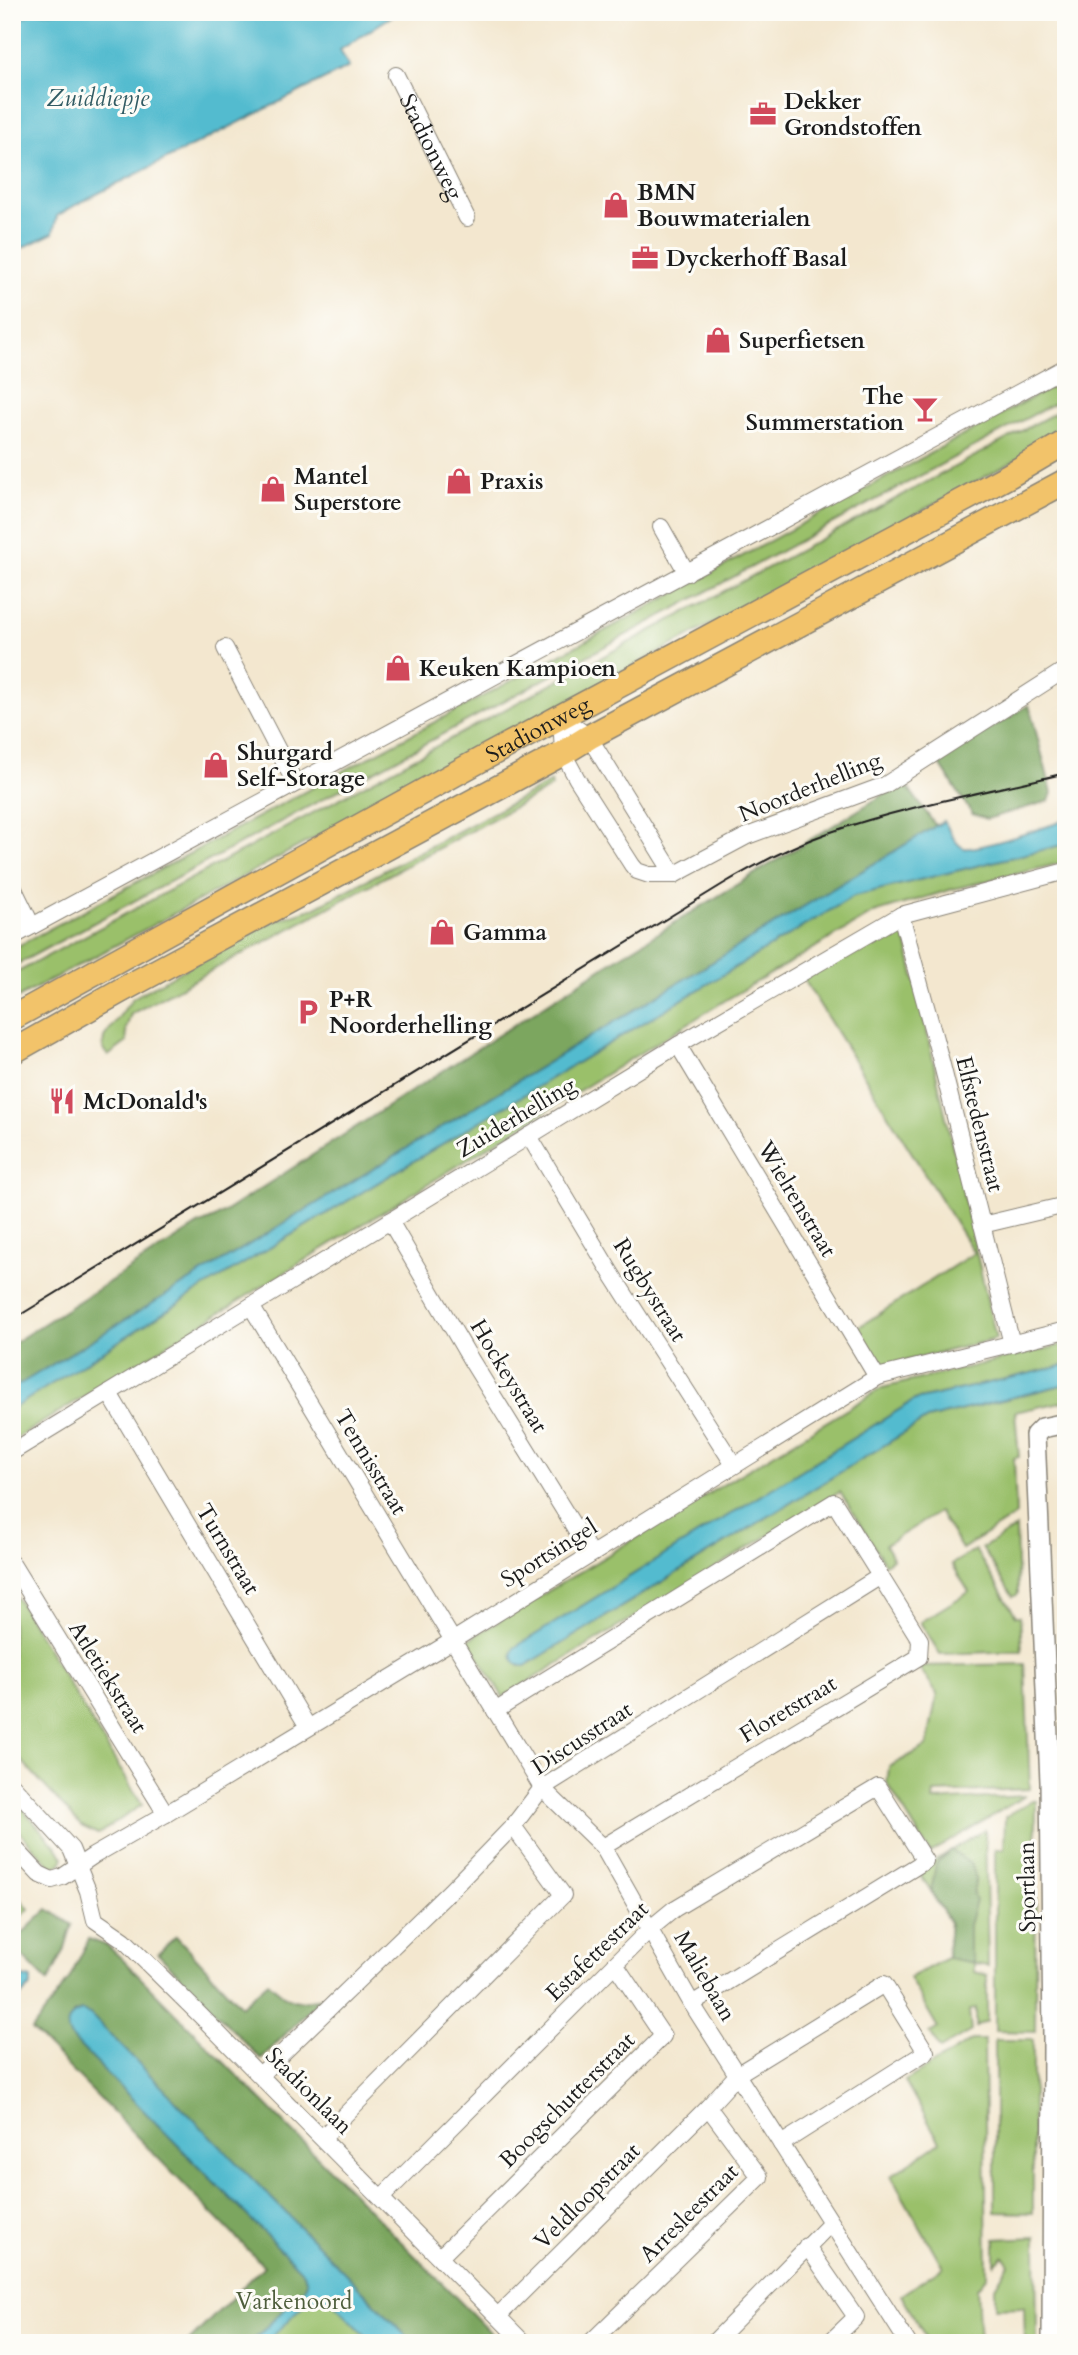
<svg xmlns="http://www.w3.org/2000/svg" width="1078" height="2355" font-family="Cardo,serif">
  <rect width="100%" height="100%" fill="#fdfcf7"/>
  <filter id="ink" filterUnits="userSpaceOnUse"><feTurbulence type="fractalNoise" baseFrequency=".0143" numOctaves="2"/><feDisplacementMap in="SourceGraphic" scale="14" xChannelSelector="R" yChannelSelector="G"/><feConvolveMatrix kernelMatrix="1 2 1 2 8 2 1 2 1" color-interpolation-filters="sRGB"/></filter>
  <filter id="wash" filterUnits="userSpaceOnUse"><feTurbulence type="fractalNoise" baseFrequency=".00686" numOctaves="4" result="noise"/><feDisplacementMap in="SourceGraphic" scale="28" xChannelSelector="R" yChannelSelector="G"/><feGaussianBlur stdDeviation="1.57" result="paint"/><feColorMatrix in="noise" values="0 0 0 0 0 0 0 0 0 0 0 0 0 0 0 0 0 1.4 0 .05"/><feComposite in="paint" operator="in"/></filter>
  <g filter="url(#wash)">
    <rect width="100%" height="100%" fill="#f3e7cf"/>
    <!-- green -->
    <g fill="#9ac06b" stroke="#5b6e44" stroke-width="2">
      <path d="M1066,379v18l-1054,570v-18l661,-355z"/>
      <path d="M1066,407v26l-1054,568v-26z"/>
      <path d="M551,782l1,5 -421,227 -5,15 1,13 -19,14 -5,-7 1,-12 29,-39 135,-75 46,-15z"/>
      <path d="M1066,844v18l-113,27 -79,24 -148,87 -714,441v-32l186,-118 657,-396z"/>
      <path d="M899,925l5,6 92,408 -115,28 -24,-39 117,-75 -171,-275z"/>
      <path d="M1066,1344v21l-151,35 -400,248 -3,7 7,11h6l402,-247 139,-35v17l-51,11 4,45 -5,1 2,57 -54,34 -23,-37 -54,33 8,14 -8,5 -45,-72 -337,205 -35,-57 414,-252z"/>
      <path d="M1016,1528l2,66 -5,3 -31,-49z"/>
      <path d="M975,1550l41,66h4l2,35 -82,3 -20,-32 49,-30 -17,-28z"/>
      <path d="M12,1590l130,215 -44,29 -17,-8 -69,-76z"/>
      <path d="M1025,1664l5,125 -96,4 -1,8 92,-5 -95,57 -43,-70 2,-16 38,-21 10,-52 -19,-28z"/>
      <path d="M12,1796l52,61c-2,7 -5,9 -13,9l-39,-42z"/>
      <path d="M1032,1800l4,1 -1,231 -40,-1v-182h9l1,-32z"/>
      <path d="M985,1830l3,136 -14,-2v8l13,3v46l-11,6v-19l-7,3 2,20 -31,18 -10,-16 8,-5 -29,-50 38,-20 3,-35 -32,-52z"/>
      <path d="M12,1889l17,20 -17,15z"/>
      <path d="M972,2040h12l3,236 -10,12 3,55h-51l-28,-48 42,-28 -52,-91 49,-34 -35,-61z"/>
      <path d="M995,2040h38v173l-38,-1z"/>
      <path d="M1036,2237l1,106h-12l-1,-36 -29,1v-21l14,-23 -6,-8 -8,8v-25z"/>
      <path d="M295,2243l100,100h-204z"/>
    </g>
    <!-- forest -->
    <g fill="#7ba65f" stroke="#4c613e" stroke-width="2">
      <path d="M1029,705l23,88 -3,8 -62,18 -15,-5 -34,-53z"/>
      <path d="M904,782l32,44 -924,563v-45l186,-119 17,-7 404,-261z"/>
      <path d="M951,1850l21,15 4,14 -3,14 3,8 -7,24v25l5,13 -27,-5 3,-36 -19,-30 5,-28z"/>
      <path d="M48,1909l24,16 -8,26 -16,31 -36,-36v-3z"/>
      <path d="M176,1936l65,70 27,-24c23,20 24,22 53,16l-60,61 -103,-105z"/>
      <path d="M89,1939l19,7 14,13 379,384h-87l-324,-329 -9,-3 -8,3 -3,22 234,237 3,10 -3,6 -53,54h-64l77,-77 -232,-236 37,-51z"/>
    </g>
    <!-- water -->
    <g fill="#52bbcf" stroke="#376c76" stroke-width="2">
      <path d="M33,12h365l-58,38 9,17 -268,135 -24,14 -4,17 -41,20v-229z"/>
      <path d="M1066,820v24l-212,52 -656,395 -186,118v-20l932,-568c4,7 11,24 20,27 14,3 84,-22 102,-28z"/>
      <path d="M1066,1365v19l-139,35 -402,247c-11,0 -15,-8 -11,-18l401,-248z"/>
      <path d="M23,1977l8,2v7l-19,19v-22z"/>
      <path d="M82,2011l8,3 324,329h-41l-39,-40 -14,-6 -15,7 -39,39h-15l53,-54 3,-6 -3,-10 -234,-237c-6,-13 -1,-21 12,-25z"/>
    </g>
  </g>
  <g filter="url(#ink)">
    <g fill="none" stroke-linecap="round" stroke-linejoin="round">
      <!-- minor casing -->
      <g stroke="#888276" stroke-width="18">
        <g id="minor">
          <path id="s1" d="M396,75l71,143"/>
          <path d="M661,527l26,46"/>
          <path d="M225,648l70,135"/>
          <path d="M561,717l2,36 14,26 55,86 5,6 12,4h25l73,-39 138,-51 181,-116"/>
          <path d="M561,717l28,20 85,138"/>
          <path d="M12,885l20,41"/>
          <path d="M901,915l40,146 71,283"/>
          <path d="M12,937l1054,-570"/>
          <path d="M678,1045l199,332"/>
          <path d="M529,1136l82,137 123,192"/>
          <path d="M390,1221l81,139 120,194"/>
          <path d="M982,1225l84,-20"/>
          <path d="M251,1306l291,482 61,59 89,157 216,339"/>
          <path d="M109,1393l199,334"/>
          <path d="M12,1452l666,-407 223,-130 165,-44"/>
          <path d="M12,1564l154,250"/>
          <path d="M495,1711l339,-209 86,138 -1,17 -316,190"/>
          <path d="M12,1785l59,64 17,42 7,29 29,20 76,75 324,328"/>
          <path d="M12,1845l27,29 13,6 10,-3 31,-21 73,-42 286,-173 425,-264 189,-47"/>
          <path d="M260,2075l190,-184 63,-65 29,-38 337,-211"/>
          <path d="M323,2137l240,-242 -50,-69"/>
          <path d="M382,2197l269,-269 23,-19 204,-122 47,74 -233,143"/>
          <path d="M807,2246l49,71 -27,26"/>
          <path d="M440,2257l223,-221 -48,-72"/>
          <path d="M498,2316l210,-209 30,-33 146,-90 42,68 -145,92"/>
          <path d="M590,2343l170,-166 -52,-70"/>
          <path d="M713,2343l118,-120"/>
        </g>
      </g>
      <!-- tertiary casing -->
      <g stroke="#888276" stroke-width="22">
        <path id="tertiary" d="M1052,2343l1,-306 -3,-255 -15,-347 7,-7 24,-5"/>
      </g>
      <!-- primary casing -->
      <g stroke="#888276" stroke-width="27">
        <g id="primary">
          <path id="s2" d="M12,1018l470,-259 528,-284 56,-33"/>
          <path d="M12,1052l108,-61 443,-238 26,-16 477,-256"/>
        </g>
      </g>
      <!-- minor -->
      <use href="#minor" stroke="#fff" stroke-width="16"/>
      <!-- tertiary -->
      <use href="#tertiary" stroke="#fff" stroke-width="19"/>
      <!-- primary -->
      <use href="#primary" stroke="#f2c36a" stroke-width="24"/>
      <!-- tram -->
      <path stroke="#1c1c1c" stroke-width="2" d="M12,1320l711,-436c34,-20 68,-38 105,-51 77,-27 159,-41 238,-60"/>
    </g>
  </g>
  <!-- icons -->
  <defs>
    <g id="office-bare" transform="scale(2.1)"><path d="M-6-3h4V-5.5h4V-3h4V5H-6ZM-1-4.5V-3h2v-1.5ZM-6 0V1H6V0Z" fill="#d1495b" stroke="#fdfcf7" stroke-width="2.5" paint-order="stroke"/></g>
    <g id="shop-bare" transform="scale(2.1)"><path d="M-5-2.5h2.3a2.7 3.5 0 0 1 5.4 0H5L5.5 6h-11ZM-1.5-2.5h3a1.5 2.3 0 0 0-3 0Z" fill="#d1495b" stroke="#fdfcf7" stroke-width="2.5" paint-order="stroke"/></g>
    <g id="bar-bare" transform="scale(2.1)"><path d="M-6-5H6L.8 .8V4.5H3.5V6h-7V4.5H-.8V.8Z" fill="#d1495b" stroke="#fdfcf7" stroke-width="2.5" paint-order="stroke"/></g>
    <g id="parking-bare" transform="scale(2.1)"><path d="M-3.5-5.5H1a3.5 3.5 0 0 1 0 7H-1V5.5H-3.5ZM-1-3.4V-.6H.8a1.4 1.4 0 0 0 0-2.8Z" fill="#d1495b" stroke="#fdfcf7" stroke-width="2.5" paint-order="stroke"/></g>
    <g id="restaurant-bare" transform="scale(2.1)"><path d="M-5-6h1v4h1v-4h1v4h1v-4h1v5L-1.5 .5V6h-2V.5L-5-1ZM5-6V6H3V1.5H1.5Q1.5-4 5-6Z" fill="#d1495b" stroke="#fdfcf7" stroke-width="2.5" paint-order="stroke"/></g>
  </defs>
  <g fill-rule="evenodd">
    <use href="#office-bare" x="763" y="114"/>
    <use href="#shop-bare" x="616" y="205"/>
    <use href="#office-bare" x="645" y="258"/>
    <use href="#shop-bare" x="718" y="340"/>
    <use href="#bar-bare" x="925" y="409"/>
    <use href="#shop-bare" x="459" y="481"/>
    <use href="#shop-bare" x="273" y="489"/>
    <use href="#shop-bare" x="398" y="668"/>
    <use href="#shop-bare" x="216" y="765"/>
    <use href="#shop-bare" x="442" y="932"/>
    <use href="#parking-bare" x="308" y="1012"/>
    <use href="#restaurant-bare" x="62" y="1101"/>
  </g>
  <g text-anchor="middle" dominant-baseline="central" stroke-width="6" stroke-linejoin="round" paint-order="stroke">
    <!-- poi labels -->
    <g font-size="23" font-weight="bold" fill="#1c1c1c" stroke="#fdfcf7" text-anchor="start">
      <text x="784" y="101">Dekker<tspan x="784" dy="26">Grondstoffen</tspan></text>
      <text x="637" y="192">BMN<tspan x="637" dy="26">Bouwmaterialen</tspan></text>
      <text x="666" y="258">Dyckerhoff Basal</text>
      <text x="739" y="340">Superfietsen</text>
      <text x="904" y="396" text-anchor="end">The<tspan x="904" dy="26">Summerstation</tspan></text>
      <text x="294" y="476">Mantel<tspan x="294" dy="26">Superstore</tspan></text>
      <text x="480" y="481">Praxis</text>
      <text x="419" y="668">Keuken Kampioen</text>
      <text x="237" y="752">Shurgard<tspan x="237" dy="26">Self-Storage</tspan></text>
      <text x="463" y="932">Gamma</text>
      <text x="329" y="999">P+R<tspan x="329" dy="26">Noorderhelling</tspan></text>
      <text x="83" y="1101">McDonald's</text>
    </g>
    <!-- street labels -->
    <g font-size="23" fill="#1c1c1c" stroke="#fdfcf7">
      <text stroke="none"><textPath href="#s1" startOffset="80">Stadionweg</textPath></text>
      <text stroke="none"><textPath href="#s2" startOffset="600">Stadionweg</textPath></text>
      <text transform="translate(810 787) rotate(-22)">Noorderhelling</text>
      <text transform="translate(516 1117) rotate(-31)">Zuiderhelling</text>
      <text transform="translate(980 1124) rotate(76)">Elfstedenstraat</text>
      <text transform="translate(797 1199) rotate(59)">Wielrenstraat</text>
      <text transform="translate(650 1290) rotate(58)">Rugbystraat</text>
      <text transform="translate(509 1376) rotate(59)">Hockeystraat</text>
      <text transform="translate(371 1462) rotate(59)">Tennisstraat</text>
      <text transform="translate(228 1549) rotate(59)">Turnstraat</text>
      <text transform="translate(549 1553) rotate(-32)">Sportsingel</text>
      <text transform="translate(108 1677) rotate(58)">Atletiekstraat</text>
      <text transform="translate(788 1709) rotate(-31)">Floretstraat</text>
      <text transform="translate(582 1738) rotate(-33)">Discusstraat</text>
      <text transform="translate(1027 1887) rotate(-91)">Sportlaan</text>
      <text transform="translate(597 1951) rotate(-44)">Estafettestraat</text>
      <text transform="translate(705 1976) rotate(60)">Maliebaan</text>
      <text transform="translate(309 2091) rotate(45)">Stadionlaan</text>
      <text transform="translate(567 2100) rotate(-45)">Boogschutterstraat</text>
      <text transform="translate(587 2196) rotate(-45)">Veldloopstraat</text>
      <text transform="translate(689 2213) rotate(-45)">Arresleestraat</text>
    </g>
    <!-- park labels -->
    <g font-size="23" fill="#4e5e3c" stroke="#fdfcf7">
      <text x="294" y="2301">Varkenoord</text>
    </g>
    <!-- water labels -->
    <g font-size="24" font-style="italic" fill="#325c64" stroke="#fdfcf7">
      <text x="98" y="98">Zuiddiepje</text>
    </g>
  </g>
  <!-- margin -->
  <rect width="1078" height="2355" fill="none" stroke="#fdfcf7" stroke-width="42"/>
</svg>
